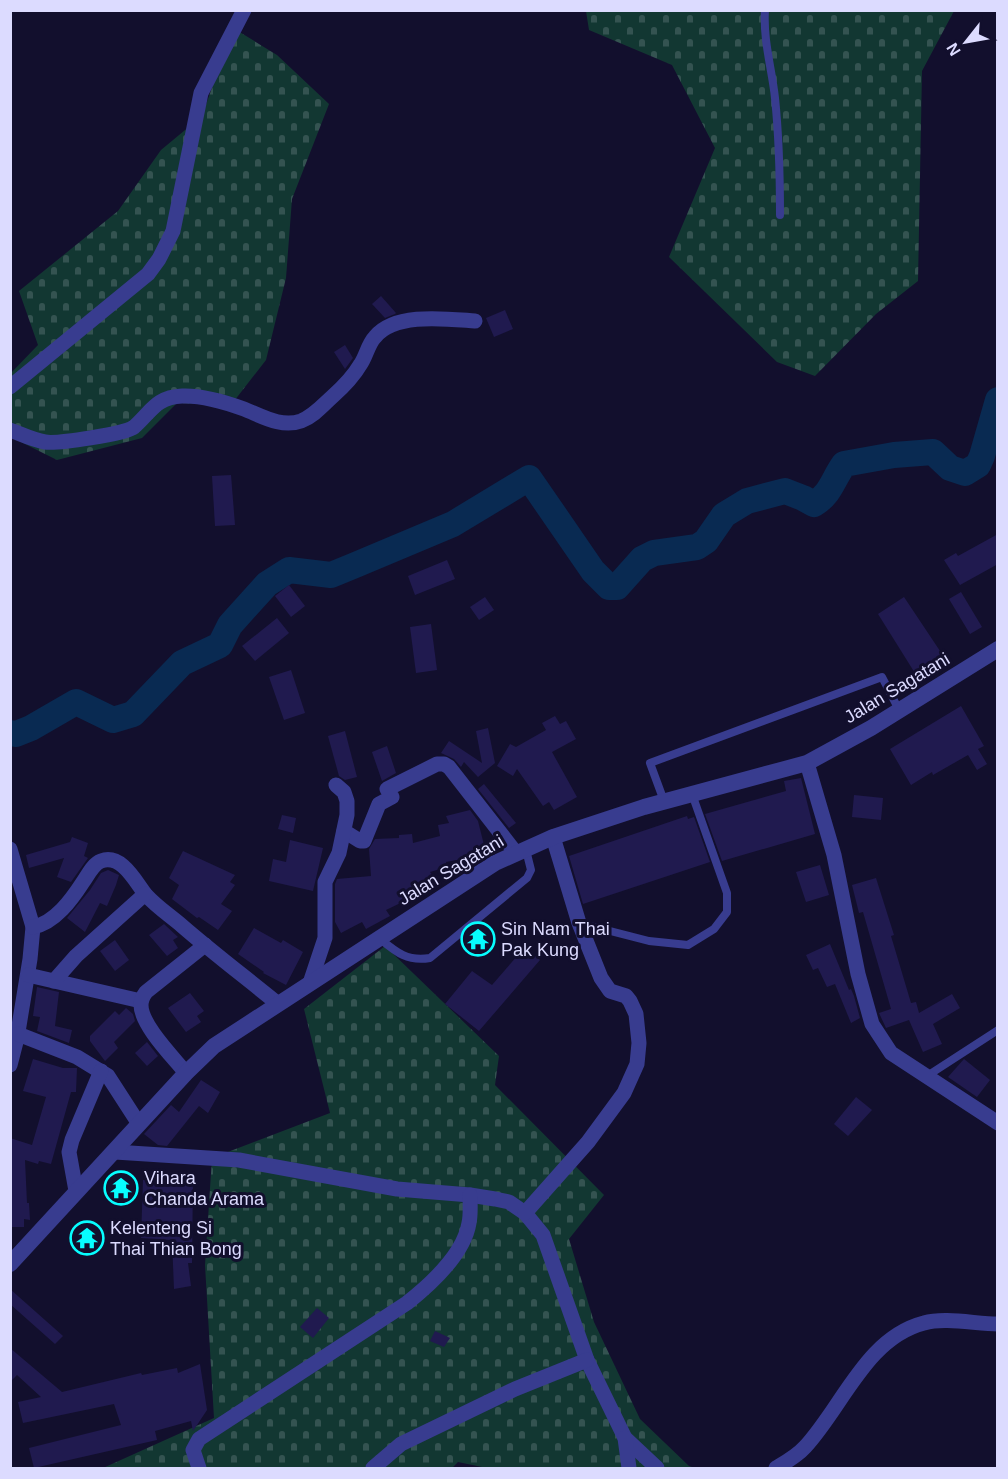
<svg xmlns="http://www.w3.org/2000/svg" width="1008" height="1479" font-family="Arial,sans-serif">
  <defs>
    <pattern id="cemetery-stones" width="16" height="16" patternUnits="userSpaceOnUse" patternTransform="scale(1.5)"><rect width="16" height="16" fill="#123732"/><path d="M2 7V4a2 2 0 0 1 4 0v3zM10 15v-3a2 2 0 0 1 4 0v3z" fill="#345351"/></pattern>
  </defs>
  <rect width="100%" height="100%" fill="#120f2d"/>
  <!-- cemetery -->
  <g fill="url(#cemetery-stones)">
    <path d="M586,11h368l-32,60 -4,210 -42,33 -61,62 -38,-14 -108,-105 46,-109 -43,-83 -83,-35z"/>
    <path d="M233,28l44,27 52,49 -37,95 -6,79 -20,82 -35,45 -54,-2 -35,35 -85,22 -46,-23 -1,-63 28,-29 -19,-54 99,-80 43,-61 41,-34z"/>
    <path d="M385,946l114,110 -4,29 109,110 -35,44 25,83 46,97 49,47 6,2h-208l-29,-6 -6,6h-349l111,-50 -9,-153 7,-107 118,-45 -26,-104z"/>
  </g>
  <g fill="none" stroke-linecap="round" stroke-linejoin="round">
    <!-- river -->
    <path stroke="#092a52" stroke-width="26" d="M10,733l6,1 15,-6 45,-26 37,18 20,-6 49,-51 38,-18 10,-20 37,-41 22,-14 42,5 22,-9 100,-42 76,-46 64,93 16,16h8l25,-28 12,-6 43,-6 9,-6 18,-26 23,-14 38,-10 18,7 11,6c17,-10 19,-25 30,-40l50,-9 39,-3 17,16 15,5 13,-8 4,-9 16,-56"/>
  </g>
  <!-- building -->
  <g fill="#201a4f">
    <path d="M381,296l15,17 -1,1 -10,4 -13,-14z"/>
    <path d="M505,310l8,19 -19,8 -8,-19z"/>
    <path d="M345,345l8,13 -8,11 -11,-17z"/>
    <path d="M231,475l4,50 -20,1 -3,-50z"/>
    <path d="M998,534v30l-38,21 -16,-25 12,-7 2,3z"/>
    <path d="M447,560l8,19 -40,16 -7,-19z"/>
    <path d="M289,585l16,21 -14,11 -16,-21z"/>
    <path d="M961,592l21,35 -12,7 -21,-35z"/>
    <path d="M485,597l9,13 -15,10 -9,-13z"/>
    <path d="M904,597l42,63 -28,18 -40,-64z"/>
    <path d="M277,618l12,15 -34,28 -13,-15z"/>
    <path d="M431,624l6,46 -21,3 -6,-46z"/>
    <path d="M291,670l14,43 -21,7 -15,-43z"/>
    <path d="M961,706l23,40 -6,3 9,15 -10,6 -9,-15 -35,20 -1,-3 -21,13 -21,-36z"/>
    <path d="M555,716l5,8 6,-3 10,18 -24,13 25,45 -23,13 -5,-8 -6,4 -26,-37 -4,7 -16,-10 13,-22 6,3 30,-17 -4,-7z"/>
    <path d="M488,728l7,35 -17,14 -14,-15 -3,5 -7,-8 -13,-6 8,-12 33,22 -6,-32z"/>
    <path d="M345,731l12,46 -12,3 -6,-4 -11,-40z"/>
    <path d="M387,746l9,27 -14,8 -10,-29z"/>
    <path d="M801,778l14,56 -93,27 -17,-47 81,-23 -2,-10z"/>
    <path d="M484,784l32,39 -7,5 -31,-39z"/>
    <path d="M854,795l29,3 -2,22 -29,-3z"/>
    <path d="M470,810l8,11 8,32 -14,1 1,3 -27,5 1,5 -17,5 3,4 -21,14 3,6 -29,14 4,6 -24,13 -4,-7 -21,11 -6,-11v-38l2,-5 34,-3 -2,-27 6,-10 24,-1v-3l13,-1 1,9 27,-7 -2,-11 11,-2 -3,-7z"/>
    <path d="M282,815l14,3 -3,15 -15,-4z"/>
    <path d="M687,816l1,3 6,-2 16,45 -127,42 -14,-48z"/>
    <path d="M72,837l16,6 -4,13 4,2 -17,24 -14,-5 7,-19 -35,10 -3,-13 44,-13z"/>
    <path d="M290,840l33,8 -10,43 -44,-10 4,-22 13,3z"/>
    <path d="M183,851l52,24 -5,7 5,3 -14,19 11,7 -14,19 -19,-13 -2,1 -25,-19 7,-14 -10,-7z"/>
    <path d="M820,865l9,30 -23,7 -10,-30z"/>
    <path d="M108,870l11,5 -3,10 -9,21 -7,-3 -15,29 -18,-14 23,-28 11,-17z"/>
    <path d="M876,878l18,57 -3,1 20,67 5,-1 3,11 33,-19 8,14 -27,16 9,20 -19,8 -14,-32 -23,8 -7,-15 12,-4 -28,-97 -4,1 -7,-28z"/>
    <path d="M164,924l14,13 -5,3 5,8 -11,8 -18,-21z"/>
    <path d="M254,928l27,15 2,-3 20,12 -17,33 -23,-12 1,-1 -26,-18z"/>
    <path d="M115,940l14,20 -14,11 -15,-20z"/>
    <path d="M830,944l19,46 2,-1 3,7 6,22 -9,5 -16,-39 -8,3 -9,-19 -5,2 -7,-15z"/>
    <path d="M525,947l15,13 -61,71 -34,-27 27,-33 20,14z"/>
    <path d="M37,987l22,5 -4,34 17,4 -3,13 -32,-12 3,-14 -7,-1z"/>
    <path d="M190,993l14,18 -7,5 4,6 -15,10 -18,-24z"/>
    <path d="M126,1008l7,6 2,7 -21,21 4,6 -13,13 -15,-20v-5l25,-25 4,4z"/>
    <path d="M147,1042l11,14 -11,10 -12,-13z"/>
    <path d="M33,1059l30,9h14l-1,24h-5l-20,72 -12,-3 -1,3 -13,-4 2,43h2l1,17 -6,-1v8h-14v-89l22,7 14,-48 -23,-6z"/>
    <path d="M964,1059l26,21 -13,17 -29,-20z"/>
    <path d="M201,1080l19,12 -12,21 -9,-7 -32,40 -9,-1 -14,-11 27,-29 8,7z"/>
    <path d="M856,1097l16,13 -24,26 -14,-12z"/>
    <path d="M193,1179l-1,84h-4l3,23 -17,3 -2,-49 -31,-2 2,-58z"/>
    <path d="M10,1289l53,47 -8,8 -45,-40z"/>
    <path d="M317,1308l12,10 -16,20 -13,-11z"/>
    <path d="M435,1331l15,7 -6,9 -14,-6z"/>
    <path d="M10,1348l52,44 79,-19 1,2 35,-7 1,5 22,-9 7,46 -14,21 -2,-10 -36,10 2,9 -123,28 -5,-20 92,-23 -7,-21 -91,19 -5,-21 23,-5 -24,-22 -7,7z"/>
  </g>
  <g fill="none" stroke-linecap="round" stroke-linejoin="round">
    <!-- service -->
    <g stroke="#383c8f" stroke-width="8">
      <path d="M765,10c-2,31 7,59 10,88 4,39 5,78 5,117"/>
      <path d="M664,801l-14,-38 232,-86 17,33"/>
      <path d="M579,923l70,18 39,4 26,-16 13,-17v-19l-35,-99"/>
      <path d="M379,938c17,14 28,24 51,20l97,-80 4,-8 -5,-20"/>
      <path d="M927,1076l71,-46"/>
    </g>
    <!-- minor -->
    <g stroke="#383c8f" stroke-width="15">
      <path d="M10,387l138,-113 11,-15 14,-28 28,-138 43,-83"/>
      <path d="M10,430c11,4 23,10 35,12 12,2 80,-8 89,-15 17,-15 22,-30 48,-31 21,-1 43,6 62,13 18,7 37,19 57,12 13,-5 22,-16 32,-25 10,-9 20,-19 27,-31 6,-8 8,-21 15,-28 20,-25 72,-18 100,-16"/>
      <path d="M807,763l27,92 24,119 14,50 19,29 107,70"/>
      <path d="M344,831l16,10h4l15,-37 13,-7 -5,-8 50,-25h7l5,3 67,86"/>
      <path d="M10,849l23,78 -3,32 -13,79 -7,27"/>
      <path d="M33,927c22,-4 39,-28 50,-45 5,-7 10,-18 18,-21 21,-8 35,22 45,34 10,11 23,20 35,30 31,27 64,52 96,78"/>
      <path d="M28,975l113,26"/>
      <path d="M54,981l22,-25 69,-62"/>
      <path d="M310,983l15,-45v-56l14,-29 8,-38v-14l-3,-9 -8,-7"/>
      <path d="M18,1034l59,23 31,19 31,48"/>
      <path d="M186,1073c-13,-16 -45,-48 -45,-68 0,-6 2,-9 5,-13l59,-47"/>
      <path d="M115,1152l124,8 158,29 73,6 25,4 14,3 16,11 18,22 44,125 38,78 32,30"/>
      <path d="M76,1191l-7,-39 3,-12 29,-69"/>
      <path d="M525,1213l63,-71 36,-49 13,-29 2,-21 -3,-29 -6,-13 -4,-5 -16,-5 -9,-13 -22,-55 -26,-86"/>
      <path d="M625,1438l4,30"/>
      <path d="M199,1468l-6,-18 6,-11 208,-136c24,-19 57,-49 62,-80 2,-9 1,-19 1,-28"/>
      <path d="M373,1468l28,-24 114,-55 72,-29"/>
      <path d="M776,1468c10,-6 21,-12 29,-21 38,-41 61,-109 119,-124 21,-6 52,1 74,1"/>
    </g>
    <!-- tertiary -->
    <path stroke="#383c8f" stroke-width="16" d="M10,1264l176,-191 28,-27 281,-183 58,-26 91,-30 163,-44 64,-35 127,-79"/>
  </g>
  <!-- icons -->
  <defs>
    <g id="temple-ring" transform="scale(1.725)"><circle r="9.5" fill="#120f2d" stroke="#07fdff" stroke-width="1.5"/><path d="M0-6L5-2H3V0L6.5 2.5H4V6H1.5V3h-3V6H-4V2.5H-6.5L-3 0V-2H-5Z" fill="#07fdff"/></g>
  </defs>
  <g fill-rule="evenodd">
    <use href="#temple-ring" x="478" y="939"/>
    <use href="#temple-ring" x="121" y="1188"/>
    <use href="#temple-ring" x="87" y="1238"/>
  </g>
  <g text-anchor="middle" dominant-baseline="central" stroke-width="6" stroke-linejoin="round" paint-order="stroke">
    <!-- street labels -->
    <g font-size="18" fill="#dcdbff" stroke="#120f2d">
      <text transform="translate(897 688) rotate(-31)">Jalan Sagatani</text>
      <text transform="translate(451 870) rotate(-31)">Jalan Sagatani</text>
    </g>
    <!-- poi labels -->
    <g font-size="18" fill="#dcdbff" stroke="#120f2d" text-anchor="start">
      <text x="501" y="929">Sin Nam Thai<tspan x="501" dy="21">Pak Kung</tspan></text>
      <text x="144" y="1178">Vihara<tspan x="144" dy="21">Chanda Arama</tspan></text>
      <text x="110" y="1228">Kelenteng Si<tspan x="110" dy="21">Thai Thian Bong</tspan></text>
    </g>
  </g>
  <!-- border -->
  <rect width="1008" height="1479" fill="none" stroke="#dcdbff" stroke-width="24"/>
  <!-- north arrow -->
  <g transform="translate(966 42) rotate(239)" stroke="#120f2d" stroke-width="4.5" paint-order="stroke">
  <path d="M0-4.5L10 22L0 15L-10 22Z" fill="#dcdbff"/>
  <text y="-9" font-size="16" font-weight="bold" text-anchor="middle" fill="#dcdbff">N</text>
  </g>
</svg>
